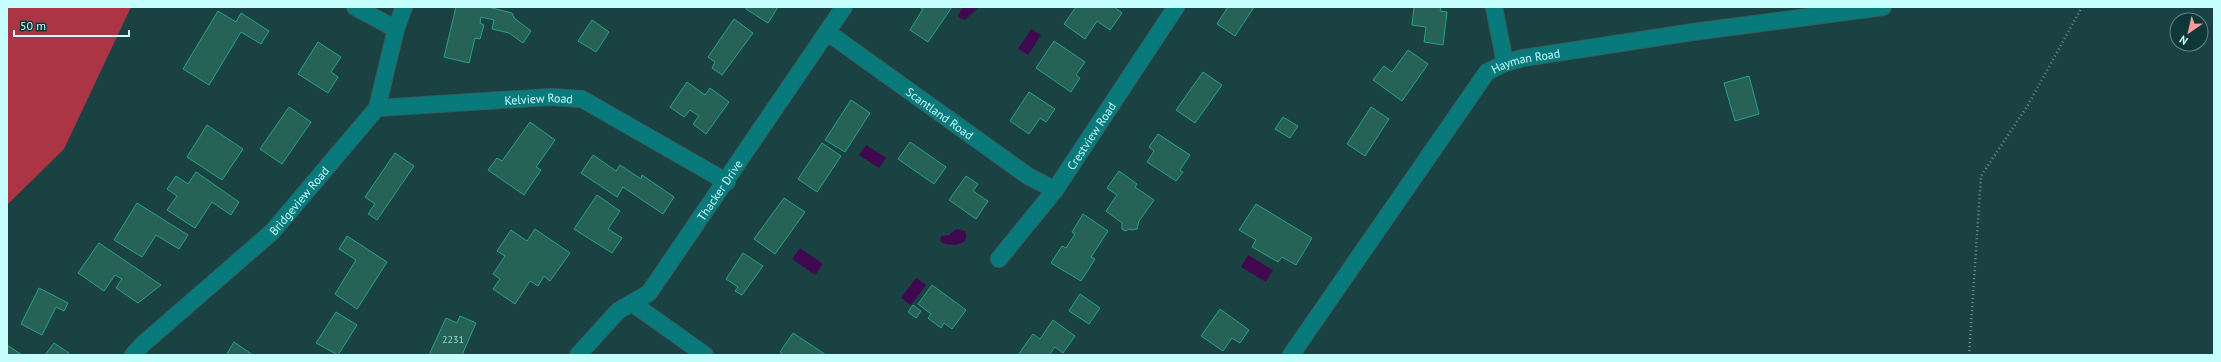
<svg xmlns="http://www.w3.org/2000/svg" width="2221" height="362" font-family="'PT Sans',sans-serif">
  <rect width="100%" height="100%" fill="#1a4242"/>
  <!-- forest -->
  <path fill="#ac3545" d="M7,7h124l-67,142 -57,56z"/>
  <!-- water -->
  <g fill="#40094f">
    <path d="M963,7h16l-14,13 -5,-2 -2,-3z"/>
    <path d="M1031,29l10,6 -13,20 -10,-6z"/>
    <path d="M866,145l20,13 -7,10 -20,-13z"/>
    <path d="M956,229l9,2c7,15 -17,17 -25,10l1,-5 8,-1z"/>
    <path d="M800,248l23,16 -8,11 -23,-16z"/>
    <path d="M1248,255l25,15 -7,12 -25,-15z"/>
    <path d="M916,278l10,7 -15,20 -10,-7z"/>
  </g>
  <!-- building -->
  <g fill="#266256" stroke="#25a28b">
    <path d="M456,7h32l24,6 2,5 17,13 -8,12 -14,-10 -17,-4 2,-9 -13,-3 -1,6 4,2 -4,14 -5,-1 -6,25 -25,-6z"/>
    <path d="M747,7h31l-10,16 -22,-14z"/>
    <path d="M919,7h33l-24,35 -18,-12 13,-21z"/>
    <path d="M1076,7h38l8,6 -12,17 -13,-9 -12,18 -21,-15z"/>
    <path d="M1228,7h26l-19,29 -18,-12z"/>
    <path d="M1414,7h27l-1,4 7,1 -4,33 -19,-3 2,-15 -14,-2z"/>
    <path d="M218,11l18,11 5,-9 28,18 -8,13 -20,-12 -32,53 -26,-16z"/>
    <path d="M734,19l19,14 -31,42 -10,-7 3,-6 -7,-5z"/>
    <path d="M592,20l17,12 -13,20 -18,-11z"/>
    <path d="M1054,41l31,21 -9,13 4,3 -9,14 -35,-24z"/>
    <path d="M318,42l23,15 -10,15 7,5 -10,16 -30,-19z"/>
    <path d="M1408,50l20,14 -26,37 -29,-21 11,-14 8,6z"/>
    <path d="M1203,72l19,13 -27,38 -19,-13z"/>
    <path d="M1749,76l10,38 -24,7 -11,-38z"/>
    <path d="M687,82l18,13 5,-7 19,14 -23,32 -13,-10 6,-8 -9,-6 -6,7 -14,-10z"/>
    <path d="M1029,92l26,17 -9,13 -6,-4 -11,16 -19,-13z"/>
    <path d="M851,100l19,13 -25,39 -20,-12z"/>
    <path d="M289,107l22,15 -29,42 -22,-15z"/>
    <path d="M1371,107l18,12 -24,37 -18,-12z"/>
    <path d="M1283,117l15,9 -8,12 -15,-9z"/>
    <path d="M530,122l25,18 -19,27 5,3 -17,25 -36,-25 9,-12 5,3z"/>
    <path d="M207,125l36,24 -21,31 -35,-23z"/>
    <path d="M1158,134l32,21 -10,15 3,2 -7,9 -29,-19 7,-11 -5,-4z"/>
    <path d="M910,142l36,25 -12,17 -36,-25z"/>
    <path d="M822,143l19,13 -24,36 -19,-13z"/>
    <path d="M395,153l19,13 -37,54 -9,-6 7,-10 -10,-7z"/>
    <path d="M593,155l23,16 4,-6 21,14 1,-4 32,22 -11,17 -40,-27 -6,10 -36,-24z"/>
    <path d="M1119,171l18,13 -2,3 19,13 -15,21 -2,8 -5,1 -2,-1 -5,2 -3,-2v-6l-16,-12 11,-16 -10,-7z"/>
    <path d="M196,172l43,30 -8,13 -19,-13 -17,26 -28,-18 10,-14 -10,-7 9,-13 12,8z"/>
    <path d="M966,176l12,8 -5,7 15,10 -12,18 -27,-19z"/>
    <path d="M597,195l23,16 -12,18 14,9 -10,15 -38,-24z"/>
    <path d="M784,198l21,14 -30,42 -21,-15z"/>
    <path d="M137,203l51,32 -9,14 -23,-14 -14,22 -28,-17z"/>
    <path d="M1256,204l56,34 -16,27 -14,-8 -4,5 -26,-15 4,-7 -17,-10z"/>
    <path d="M1083,214l25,17 -17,26 4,2 -14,22 -30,-18 11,-17 4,2 9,-14 -3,-2z"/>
    <path d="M535,229l35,24 -20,28 -6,-5 -6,10 -8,-5 -15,23 -22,-15 7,-10 -7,-5 12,-18 -8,-5 14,-21 16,11z"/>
    <path d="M347,236l40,26 -30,47 -22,-15 21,-34 -17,-11z"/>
    <path d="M99,243l62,42 -23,18 -22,-15 6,-9 -7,-4 -11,16 -26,-18z"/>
    <path d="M743,253l20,13 -21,29 -7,-4 3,-4 -12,-8z"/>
    <path d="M932,285l34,25 -14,19 -8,-6 -3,5 -13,-10 3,-4 -13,-10z"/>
    <path d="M39,288l29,15 -4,8 -8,-4 -14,28 -21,-11z"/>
    <path d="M1080,294l20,14 -11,16 -20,-13z"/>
    <path d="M913,305l8,6 -5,7 -8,-6z"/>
    <path d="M1220,309l29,21 -9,13 -8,-5 -9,13 -22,-15z"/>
    <path d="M336,312l21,13 -19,30 -22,-12z"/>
    <path d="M460,316l16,7 -14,32h-33l17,-37 11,5z"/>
    <path d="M1053,320l22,16 -12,17 -8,-6 -6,8h-31l15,-21 7,5z"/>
    <path d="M793,333l33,22h-42l-4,-3z"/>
    <path d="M234,342l19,13h-27z"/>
    <path d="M54,343l15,10 -2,2h-22z"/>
    <path d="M7,345l15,10h-15z"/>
  </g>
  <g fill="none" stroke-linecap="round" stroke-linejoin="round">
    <!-- minor casing -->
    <g stroke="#335f60" stroke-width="18">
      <g id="minor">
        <path d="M355,7l41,22"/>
        <path d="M1494,7l11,56"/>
        <path id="s1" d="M827,32l201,144 27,14"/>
        <path id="s2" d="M377,108l174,-11 31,2 145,83"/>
        <path id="s3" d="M999,259l56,-69 121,-183"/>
        <path d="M632,303l73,52"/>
        <path id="s4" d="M133,355l10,-11 129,-112 105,-124 19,-79 8,-22"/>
        <path id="s5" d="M578,355l40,-44 31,-18 195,-286"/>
        <path id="s6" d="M1291,355l196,-283 18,-9 18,-5 170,-26 190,-25"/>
      </g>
    </g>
    <!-- path -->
    <path stroke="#669494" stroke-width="2.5" stroke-dasharray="1 3" stroke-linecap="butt" d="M1969,355l12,-179 47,-71 54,-98"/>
    <!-- minor -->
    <use href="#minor" stroke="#087a7c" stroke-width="16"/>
  </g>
  <g text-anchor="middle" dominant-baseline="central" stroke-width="4" stroke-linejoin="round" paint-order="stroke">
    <!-- number labels -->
    <g font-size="10" fill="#9ed6d3">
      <text x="453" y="339">2231</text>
    </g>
    <!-- street labels -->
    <g font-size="12" fill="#c6fdfd" stroke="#0f3738">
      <text stroke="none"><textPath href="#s6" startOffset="385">Hayman Road</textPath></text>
      <text stroke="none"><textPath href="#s2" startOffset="162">Kelview Road</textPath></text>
      <text stroke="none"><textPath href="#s1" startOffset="139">Scantland Road</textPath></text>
      <text stroke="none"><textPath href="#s3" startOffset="154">Crestview Road</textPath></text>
      <text stroke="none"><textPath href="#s5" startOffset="220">Thacker Drive</textPath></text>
      <text stroke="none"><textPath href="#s4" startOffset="227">Bridgeview Road</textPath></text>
    </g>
  </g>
  <!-- border -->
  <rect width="2221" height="362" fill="none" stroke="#c6fdfd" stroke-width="16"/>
  <!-- north arrow -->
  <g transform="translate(2189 32) rotate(214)"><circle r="19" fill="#0f3738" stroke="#588687"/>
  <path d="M0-3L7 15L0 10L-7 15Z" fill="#f59b9e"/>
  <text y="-6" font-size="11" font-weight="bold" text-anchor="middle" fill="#c6fdfd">N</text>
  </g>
  <!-- scale -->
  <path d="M14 30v6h115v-6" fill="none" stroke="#c6fdfd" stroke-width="2"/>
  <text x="20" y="30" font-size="12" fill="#c6fdfd" stroke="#0f3738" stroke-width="3" paint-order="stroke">50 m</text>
</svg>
